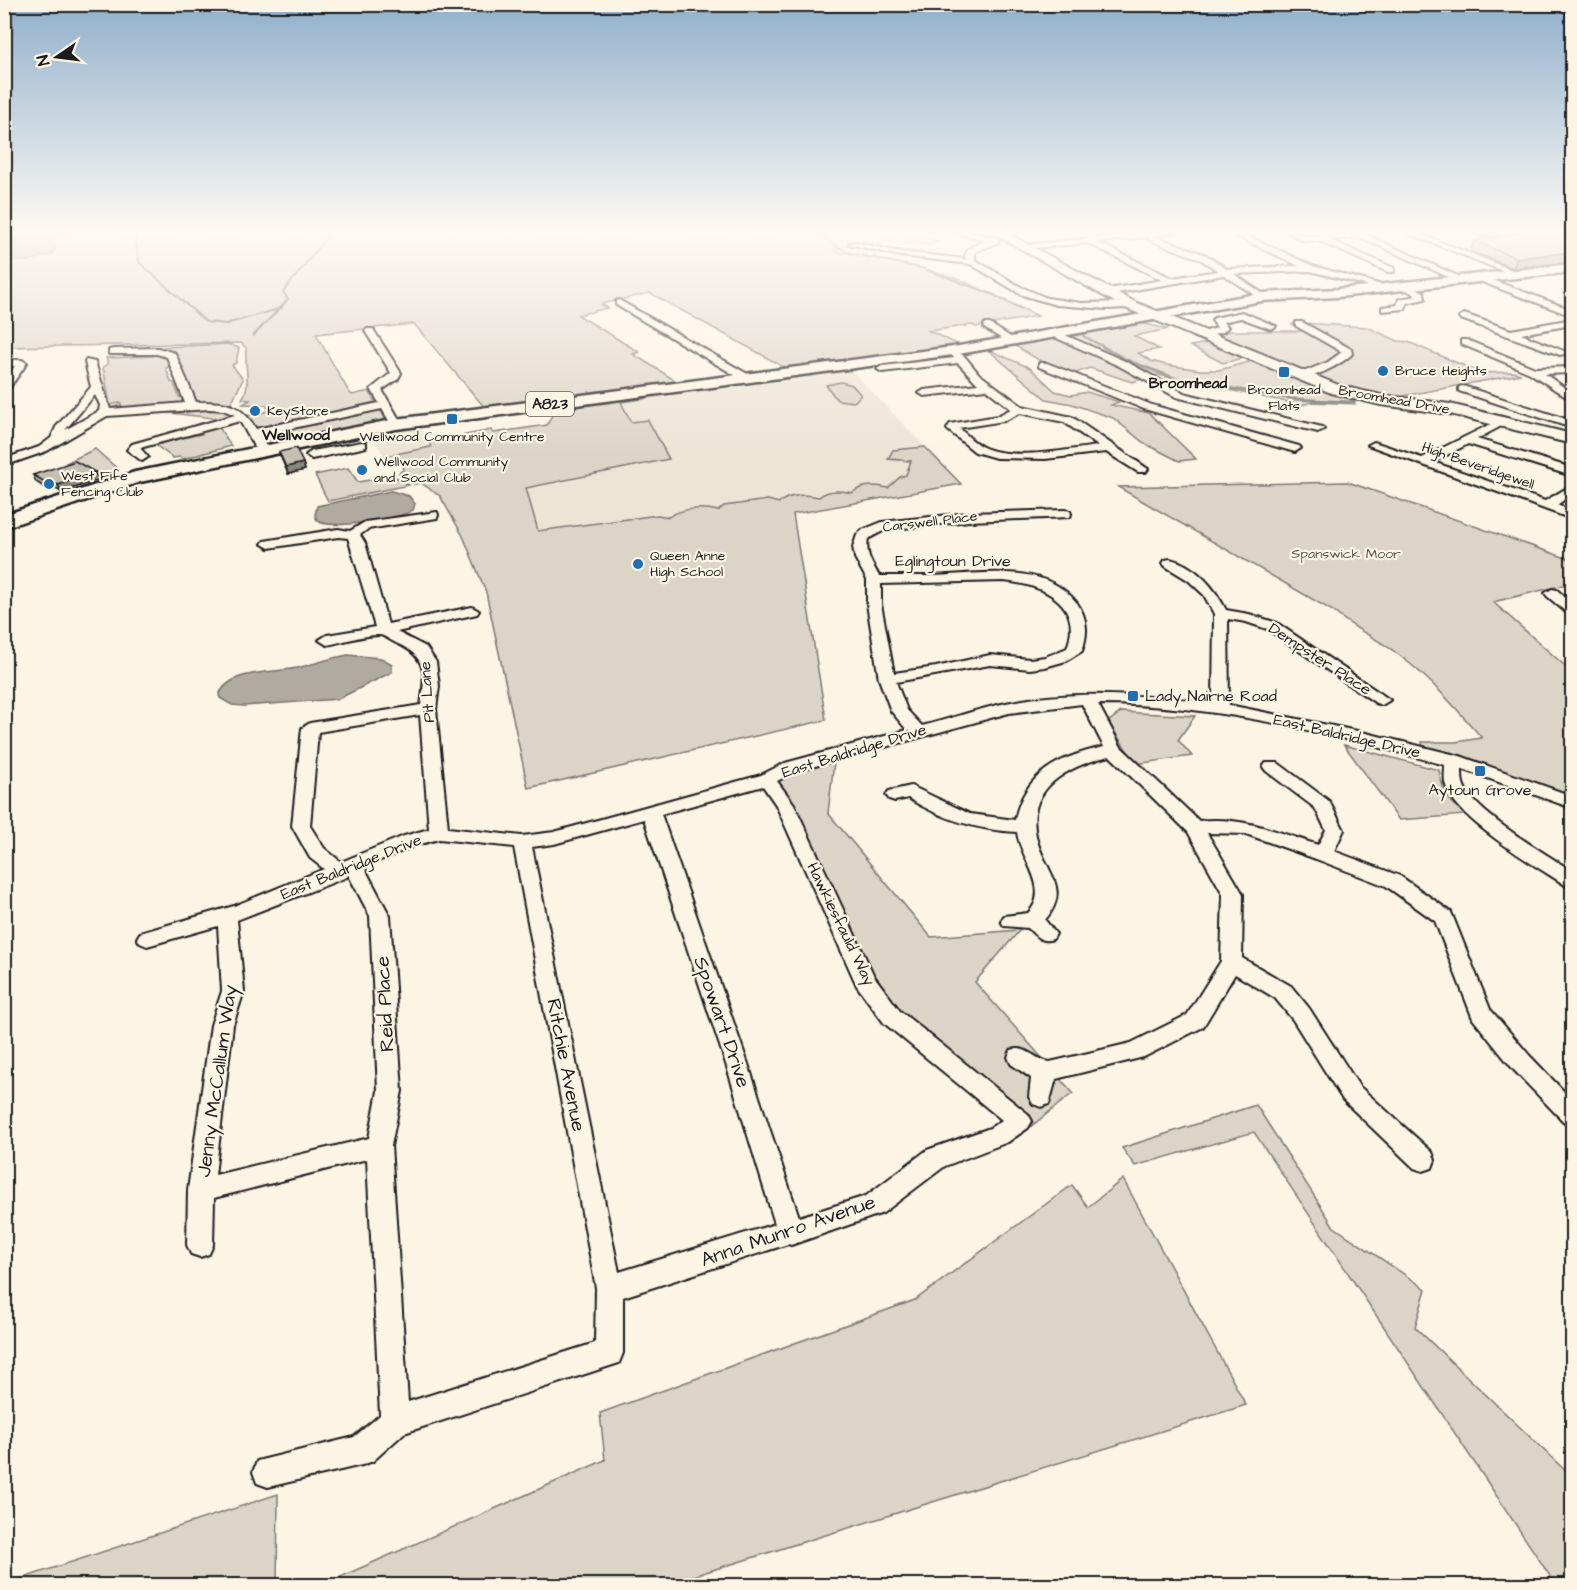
<svg xmlns="http://www.w3.org/2000/svg" width="1577" height="1590" font-family="'Architects Daughter',sans-serif">
  <rect width="100%" height="100%" fill="#fcf5e5"/>
  <filter id="ink" filterUnits="userSpaceOnUse"><feTurbulence type="fractalNoise" baseFrequency=".0167" numOctaves="2"/><feDisplacementMap in="SourceGraphic" scale="12" xChannelSelector="R" yChannelSelector="G"/><feConvolveMatrix kernelMatrix="1 2 1 2 8 2 1 2 1" color-interpolation-filters="sRGB"/></filter>
  <g filter="url(#ink)">
    <!-- built -->
    <g fill="#ebe5d6">
      <path d="M848,367l113,117 -168,30 33,206 -298,68 -42,-196 -23,-56 -23,-40 108,-71 8,-18z"/>
      <path d="M418,424l14,23 -47,9 -17,-24z"/>
    </g>
    <!-- green -->
    <g fill="#dbd5c8" stroke="#7c7872" stroke-width="1.5">
      <path d="M4,232h893l42,9 -10,4 -43,-5 -8,3 -20,-3 -20,9 -4,-3v5l87,17 40,12 77,36 -62,11 -4,-2 -43,6 35,16 -173,24 -141,-78 -49,11 7,4 -30,7 61,37 -6,2 48,30 -195,25 -72,-85 -98,10 33,58 3,3 17,-4 6,11 -110,26h-10l-9,-12 23,-5 -3,-6 -23,-1 7,-4 -8,-1c10,-15 2,-33 4,-51l-5,-5 -236,4z"/>
      <path d="M1136,322l32,7 -34,7 25,13 -21,4 13,8 16,4 34,5h18l33,-9 74,29 26,7 3,7 -42,-2 -12,3 -144,-30 -25,7 -42,-14 -17,6 -29,-11 -32,-19z"/>
      <path d="M1301,323l66,4 31,14 10,1 73,31 32,-1 8,2 -118,22 -3,3 -61,-12 -125,-53 16,-3h71l-9,-7z"/>
      <path d="M1208,343l36,15 -21,5 -33,-17z"/>
      <path d="M228,344l11,4 -3,15 -4,2 11,14 -12,25h-24l-11,-3c-14,-16 -9,-49 -35,-51l3,-3z"/>
      <path d="M987,349l43,19 25,23 16,4 16,-3 32,10 -8,3 38,8 47,46 -17,2 -35,-18 -31,-25 -41,-14 -26,-5z"/>
      <path d="M157,352l10,2 3,12 -4,2 5,14 3,1 5,14h3v5c-12,7 -57,11 -70,6l9,-3v-2l-11,2 -7,-38 5,-3 -2,-6 47,-2z"/>
      <path d="M841,382l11,3 9,10 -7,7 -17,-2 -11,-15z"/>
      <path d="M654,394l-11,5 -22,3 10,20 17,-2 21,39 -143,29 12,43 120,-16 11,2c12,-9 34,-10 49,-6l6,-5 44,-6 11,3c10,-9 27,-9 40,-6 9,-8 21,-7 33,-4 10,-9 24,-8 36,-5l12,-11 6,-2 5,-14 -23,-2 5,-9 32,-3 36,37 -168,30 33,206 -298,68 -42,-196 -23,-56 -23,-40 -19,-13 -7,1 -15,-11 5,-4 -2,-5 -17,-8 46,-9 -2,-5 62,-12 2,3 54,-8 9,-18z"/>
      <path d="M218,408l10,3 1,4 -8,4 -59,-7z"/>
      <path d="M371,410l10,1 4,8 -6,4 -104,20h-9l-5,-6 3,-4z"/>
      <path d="M219,427l12,19 -49,13 -2,-2 -7,1 -19,-14 48,-10 -2,-5z"/>
      <path d="M95,449l25,22 -24,6 -30,-14z"/>
      <path d="M348,468l10,14 36,-6 15,9 -81,16 -13,-26z"/>
      <path d="M1348,482l224,78v23l-79,19 79,70v130l-32,-14 -116,-34 -2,-12h34l26,-4c-26,-30 -51,-59 -83,-83 -21,-17 -46,-26 -66,-44l-215,-124z"/>
      <path d="M1121,712l74,4 -17,24 14,16 -56,8 -28,-42z"/>
      <path d="M1344,745l95,25c4,24 8,29 27,45l-67,5z"/>
      <path d="M834,762l-6,51 103,124 89,-7 -45,52 98,111 -49,39 -132,-115 -125,-238z"/>
      <path d="M1256,1105l78,122 92,62 -11,38 157,150v108h-16l-302,-453 -119,34 -13,-18z"/>
      <path d="M1123,1179l123,226 -582,180h-342l283,-125 -5,-47 315,-113 157,-115 16,22z"/>
      <path d="M278,1494l-1,91h-272v-1z"/>
    </g>
    <!-- water -->
    <g fill="#b0aba1" stroke="#75726c" stroke-width="1.5">
      <path d="M5,232h70l-31,7 -1,3h11l1,7 -3,5 -24,7 -23,-1v-13l16,-5h-16z"/>
      <path d="M391,491l18,5 6,8 -2,6c-12,9 -87,21 -96,10l-2,-5 2,-9z"/>
      <path d="M348,655l33,3 11,6v8l-54,27 -94,7 -12,-1 -12,-7 -1,-3c11,-26 54,-22 78,-27 17,-4 33,-10 51,-13z"/>
    </g>
    <g fill="none" stroke-linecap="round" stroke-linejoin="round">
      <!-- stream-far1 -->
      <g stroke="#75726c" stroke-width="2">
        <path d="M134,232l5,30 67,60 20,2 56,-16"/>
        <path d="M797,232l24,4 26,16 74,16 71,26 29,15"/>
        <path d="M4,265l9,-5"/>
        <path d="M253,336l31,-32 4,-5 -5,-7 48,-60"/>
        <path d="M1083,336l23,12"/>
      </g>
      <!-- stream -->
      <path stroke="#75726c" stroke-width="3" d="M1103,347l26,14 50,19 115,19 55,3 12,-2"/>
      <!-- street casing -->
      <g stroke="#1c1c1c" stroke-width="4">
        <g id="street">
          <path d="M952,232h16l31,6v4l-24,10v8l46,27 26,11 34,5 49,-1 5,3 -5,3 -24,1 -50,-4 -34,-10 -52,-31 -69,-8 -52,-12 4,-2 48,10 65,7 -1,-3 3,-7 17,-9z"/>
          <path d="M1148,232h29l-23,4 52,19 21,14 72,-3 -71,-34h11l74,34 80,22 -4,3 -79,-20 -76,3 31,21 1,2 -4,3 -38,-25 -119,20 -4,-3 1,-2 60,-10 -75,-37 -62,6 -4,-2 4,-2zM1149,237v3l51,19 18,12 -46,7 -75,-36z"/>
          <path d="M1287,232l33,5 40,-5 109,49 -7,2 -103,-46 -29,3 64,28v4h-6l-69,-31 -18,-1z"/>
          <path d="M1405,232h11l106,42 -7,2z"/>
          <path d="M1485,237l25,5 -14,3 -12,-3z"/>
          <path d="M1482,276l90,34v6l-93,-35v-4z"/>
          <path d="M1406,283l18,9 1,7 -18,4 -2,6 -23,2v-4l15,-2 2,-6 18,-3 -14,-8 -1,-2z"/>
          <path d="M619,300l132,76 1,2 -9,2 -127,-75v-4z"/>
          <path d="M1242,312l34,14 -5,3 -30,-11 -18,4 5,5 -5,5 -26,6 -5,-3 25,-7 -5,-8 2,-2z"/>
          <path d="M1464,314l47,16 61,-11v6l-51,9 48,19 -9,2 -99,-36 -2,-2z"/>
          <path d="M1296,322h6l49,27 1,5c-10,10 -40,26 -54,24v-4l30,-12 14,-10 -46,-26z"/>
          <path d="M984,324h6l27,17 -8,2 -25,-15z"/>
          <path d="M367,329h6l28,44 -3,6 -16,11 20,34 -2,2h-8l-10,-17 -122,26 8,15 -6,4 -6,-4 -16,-29 -100,27 8,9 -6,4 -15,-11 5,-6 103,-29 -12,-5 -14,-1 -102,7 -60,35 -43,15v-7l35,-12 12,-9 5,-11 35,-40 -6,-25 1,-2 9,2 15,47 75,-6 -18,-46 -10,-3h-48v-4l4,-1 45,-1 17,5 21,49c29,0 44,0 60,27l123,-26 -8,-14 20,-16 -26,-42zM95,395l5,10 -1,6 -34,19z"/>
          <path d="M1052,332h6l69,30 57,31 138,34 2,2 -6,3 -142,-35 -57,-31 -67,-30z"/>
          <path d="M1461,340h6l68,28 37,-1v6l-27,1 27,19v8l-42,-28 -69,-29z"/>
          <path d="M953,348l13,10 13,16 43,32 50,11 76,52 -2,3h-8l-32,-20 -61,7 -49,-1 -21,-6 -26,-21 -2,-2 3,-5 47,-8 14,-7 -25,-20 -62,7 -5,-3 5,-3 54,-6 -20,-21 -76,9 -5,-3 5,-3 72,-8 -6,-7zM1020,413l44,9 34,24c-32,4 -82,14 -113,2 -10,-4 -18,-13 -26,-20l45,-7z"/>
          <path d="M4,360h18l5,3 -19,27 -4,1v-11l11,-14h-11z"/>
          <path d="M1039,363h8l105,42 147,41 2,2 -6,4 -151,-43 -105,-42z"/>
          <path d="M1463,386l109,35v7l-113,-37v-4z"/>
          <path d="M1501,419l4,1v4l-28,15 95,29v8l-104,-32 -35,18 112,39 27,-16v9l-15,11 15,6v8l-204,-74 6,-3 48,16z"/>
          <path d="M362,442l4,1v4l-54,12 -6,-4 6,-4z"/>
          <path d="M1065,510l5,1 1,3 -1,3 -101,4 -84,9 -17,9c-3,15 4,24 11,37 17,0 33,0 50,0 47,-1 115,-16 148,27 11,16 11,31 5,48l-16,10 -21,6 -15,2 -40,-4 -94,17 11,28 15,16c28,-7 56,-17 84,-23 69,-14 138,-7 207,-1l1,-88 -10,-19 -16,-15 -23,-14 -2,-3 2,-3 5,-1c26,6 45,29 56,51l23,4 28,9 113,77 -8,5 -6,-2 -109,-74 -21,-7 -18,-3 1,86 133,27 98,24 112,40v12l-110,-39c0,5 0,10 1,14 7,28 85,72 109,88v16l-7,-2c-30,-20 -111,-66 -120,-102 -1,-5 0,-13 0,-18 -113,-31 -229,-61 -347,-61l23,43 78,74c43,-5 79,11 119,24l8,-15 -11,-22 -49,-37 -3,-4 3,-4h12l51,38 15,29 -10,21 66,25 51,36 39,97 39,46 43,45v25l-8,-3 -51,-53 -40,-50 -38,-98 -49,-35 -70,-27 -70,-25 -39,-1 36,61 -1,64 49,28 18,22 50,78 73,66 3,8 -3,8 -9,3 -9,-3 -71,-68 -50,-80 -18,-22 -40,-24 -32,53 -59,30 -88,22 -7,25 -8,3 -8,-3 -4,-7 2,-19 -20,-14 -3,-7 3,-7c16,-5 23,10 39,12l81,-19 56,-28 34,-54 2,-67 -35,-62 -78,-76c-43,10 -87,33 -73,84 8,31 35,49 8,80l11,14 -3,5c-12,4 -17,-3 -25,-11l-24,-2 -3,-5 3,-5 24,-3c24,-24 -8,-54 -11,-81 -40,-2 -75,-13 -109,-34l-13,3 -6,-2 -3,-4 3,-4 22,-5 59,28 45,6c9,-47 46,-64 89,-73l-22,-43 -73,9 -212,58 -20,10 17,23 80,172 26,35 128,103 4,7 -4,7 -20,14 -63,24 -62,47 -92,32 -3,-1 -165,53v56l-4,10 -215,70 -31,28 -11,4 -94,22 -11,-4 -4,-11 4,-11 97,-24 26,-22 -13,-256 -153,39 -1,47 -4,9 -9,3 -9,-3 -4,-9 1,-55 23,-165 11,-34 -4,-65 -71,20 -7,-3 -3,-5 3,-5 94,-27 90,-37 -14,-11 -18,-32 10,-98 8,-5 111,-18c5,-31 6,-49 -25,-62 -6,-3 -12,-8 -17,-8 -17,0 -36,7 -52,10l-8,-5 8,-5 48,-8 -27,-89 -10,-1 -69,11 -7,-4 2,-3 74,-12 12,2 15,-9 72,-10 1,3 -1,3 -69,11 -8,6 5,8 23,81 84,-17 7,4 -2,3 -80,18 29,15 10,15 3,24 -3,23 12,119 74,8 32,-4 207,-57 24,-12 122,-33 -16,-19 -12,-32 -12,-75v-24l-12,-22 -2,-11 4,-12 5,-5 20,-8 87,-9zM1004,581c38,4 80,21 63,67l-22,9 -15,2 -40,-4 -54,12 -42,6 -13,-69v-20zM420,715l9,114 -25,7 -63,26 -17,-14 -14,-22 8,-94zM763,786l13,19 81,181 27,37 118,97 -12,8 -63,22 -61,46 -67,21 -51,-153 -87,-250zM644,819l82,245 49,160 -156,48 -87,-425 22,-3zM439,839l75,8 82,441 -1,55 -187,59 -17,-256 11,-55 -12,-175 -26,-49 53,-22zM348,874l22,42 8,175 -9,47 -154,37 18,-150 11,-34 -7,-71 110,-43z"/>
          <path d="M1552,589l5,1 15,13v11l-5,-1 -20,-17 -2,-3z"/>
        </g>
      </g>
      <!-- secondary casing -->
      <g stroke="#1c1c1c" stroke-width="4">
        <path id="secondary" d="M991,232h14l130,70 206,84 40,9 69,9 122,30v10l-122,-30 -69,-9 -50,-12 -206,-85z"/>
      </g>
      <!-- primary casing -->
      <g stroke="#1c1c1c" stroke-width="5">
        <g id="primary">
          <path d="M1561,232h11v5z"/>
          <path d="M1572,264v8l-234,25 -76,4 -309,54 -557,74 -256,53 -136,46v-13l131,-43 261,-53 557,-72 309,-54 76,-4z"/>
        </g>
      </g>
      <!-- street -->
      <use href="#street" fill="#fcf5e5" fill-rule="evenodd"/>
      <!-- secondary -->
      <use href="#secondary" fill="#fcf5e5" fill-rule="evenodd"/>
      <!-- primary -->
      <use href="#primary" fill="#fcf5e5" fill-rule="evenodd"/>
    </g>
    <!-- wall -->
    <g fill="#a9a59a" stroke="#1c1c1c" stroke-width="1.5">
      <path d="M1466,232h53l-1,1 54,6v24v-1l-59,6 -42,-17 3,-10 27,-5 -13,-1 -6,3z"/>
      <path d="M279,452l24,11 2,7 -17,4 -7,-16z"/>
      <path d="M95,472l3,8 -37,12 -5,-3 -6,2 -14,-9 -3,-7z"/>
    </g>
    <!-- shaded-wall -->
    <g fill="#89867d" stroke="#1c1c1c" stroke-width="1.5">
      <path d="M1484,232h5l-1,3 -6,3z"/>
      <path d="M1506,232h13l-1,2 -14,3z"/>
      <path d="M1572,245v17l-59,6 4,-10z"/>
      <path d="M303,463l2,7 -17,4 -2,-7z"/>
      <path d="M95,472l3,8 -37,12 -3,-7z"/>
      <path d="M53,482l3,7 -6,2 -3,-8z"/>
    </g>
    <!-- building -->
    <g fill="#c4c0b3" stroke="#1c1c1c" stroke-width="1.5">
      <path d="M1526,232h34l12,7v6l-7,1 7,2v4l-55,6 -43,-17z"/>
      <path d="M296,448l7,15 -17,4 -7,-15z"/>
      <path d="M75,461l20,11 -37,13 -5,-3 -6,1 -14,-8z"/>
    </g>
  </g>
  <!-- sky -->
  <linearGradient id="sky" x2="0" y2="1"><stop stop-color="#91b0cc"/><stop offset="0.51" stop-color="#fefaf3"/><stop offset="1" stop-color="#fefaf3" stop-opacity="0"/></linearGradient>
  <rect width="1577" height="455" fill="url(#sky)"/>
  <!-- markers -->
  <g fill="#1f6fb2" stroke="#fcf5e5" stroke-width="2">
    <circle cx="1383" cy="371" r="6"/>
    <rect x="1278" y="366" width="12" height="12" rx="3"/>
    <circle cx="255" cy="411" r="6"/>
    <rect x="446" y="413" width="12" height="12" rx="3"/>
    <circle cx="362" cy="470" r="6"/>
    <circle cx="49" cy="484" r="6"/>
    <circle cx="638" cy="564" r="6"/>
    <rect x="1127" y="690" width="12" height="12" rx="3"/>
    <rect x="1474" y="765" width="12" height="12" rx="3"/>
  </g>
  <g text-anchor="middle" dominant-baseline="central" stroke-width="4.5" stroke-linejoin="round" paint-order="stroke">
    <!-- far-poi labels -->
    <g font-size="14" fill="#1c1c1c" stroke="#fcf5e5" text-anchor="start">
      <text x="1395" y="371">Bruce Heights</text>
      <text x="1284" y="390" text-anchor="middle">Broomhead<tspan x="1284" dy="16">Flats</tspan></text>
      <text x="267" y="411">KeyStore</text>
      <text x="452" y="437" text-anchor="middle">Wellwood Community Centre</text>
      <text x="374" y="462">Wellwood Community<tspan x="374" dy="16">and Social Club</tspan></text>
      <text x="61" y="476">West Fife<tspan x="61" dy="16">Fencing Club</tspan></text>
      <text x="650" y="556">Queen Anne<tspan x="650" dy="16">High School</tspan></text>
    </g>
    <!-- far-street labels -->
    <g font-size="14" fill="#1c1c1c" stroke="#fcf5e5">
      <text transform="translate(1394 400) rotate(10)">Broomhead Drive</text>
      <text transform="translate(1478 466) rotate(19)">High Beveridgewell</text>
      <text transform="translate(930 522) rotate(-7)">Carswell Place</text>
    </g>
    <!-- far-park labels -->
    <g font-size="14" fill="#555450" stroke="#fcf5e5">
      <text x="1346" y="554">Spanswick Moor</text>
    </g>
    <!-- far-neighbourhood labels -->
    <g font-size="15" font-weight="bold" fill="#1c1c1c" stroke="#fcf5e5">
      <text x="1188" y="383">Broomhead</text>
    </g>
    <!-- shield labels -->
    <rect fill="#fcf5e5" stroke="#5f5d58" stroke-width="1.5" x="526" y="392" width="48" height="24" rx="4.5"/>
    <g font-size="15" font-weight="bold" fill="#1c1c1c">
      <text x="550" y="404">A823</text>
    </g>
    <!-- far-quarter labels -->
    <g font-size="16" font-weight="bold" fill="#1c1c1c" stroke="#fcf5e5">
      <text x="296" y="435">Wellwood</text>
    </g>
    <!-- street labels -->
    <g font-size="16" fill="#1c1c1c" stroke="#fcf5e5">
      <text x="953" y="561">Eglingtoun Drive</text>
      <text transform="translate(1320 659) rotate(33)">Dempster Place</text>
      <text transform="translate(427 692) rotate(-94)">Pit Lane</text>
      <text transform="translate(1347 736) rotate(13)">East Baldridge Drive</text>
      <text transform="translate(854 751) rotate(-17)">East Baldridge Drive</text>
      <text transform="translate(351 867) rotate(-22)">East Baldridge Drive</text>
      <text transform="translate(841 924) rotate(64)">Hawkiesfauld Way</text>
    </g>
    <!-- poi labels -->
    <g font-size="16" fill="#1c1c1c" stroke="#fcf5e5" text-anchor="start">
      <text x="1145" y="696">Lady Nairne Road</text>
      <text x="1480" y="790" text-anchor="middle">Aytoun Grove</text>
    </g>
    <!-- near-street labels -->
    <g font-size="20" fill="#1c1c1c" stroke="#fcf5e5">
      <text transform="translate(385 1004) rotate(-93)">Reid Place</text>
      <text transform="translate(722 1022) rotate(71)">Spowart Drive</text>
      <text transform="translate(566 1065) rotate(79)">Ritchie Avenue</text>
      <text transform="translate(217 1081) rotate(-82)">Jenny McCallum Way</text>
      <text transform="translate(788 1231) rotate(-19)">Anna Munro Avenue</text>
    </g>
  </g>
  <!-- margin -->
  <rect width="1577" height="1590" fill="none" stroke="#fcf5e5" stroke-width="24"/>
  <rect x="12" y="12" width="1553" height="1566" fill="none" stroke="#1c1c1c" stroke-width="2" filter="url(#ink)"/>
  <!-- north arrow -->
  <g transform="translate(57 57) rotate(256)" stroke="#fcf5e5" stroke-width="4.5" paint-order="stroke">
  <path d="M0-4.5L10 22L0 15L-10 22Z" fill="#1c1c1c"/>
  <text y="-9" font-size="16" font-weight="bold" text-anchor="middle" fill="#1c1c1c">N</text>
  </g>
</svg>
